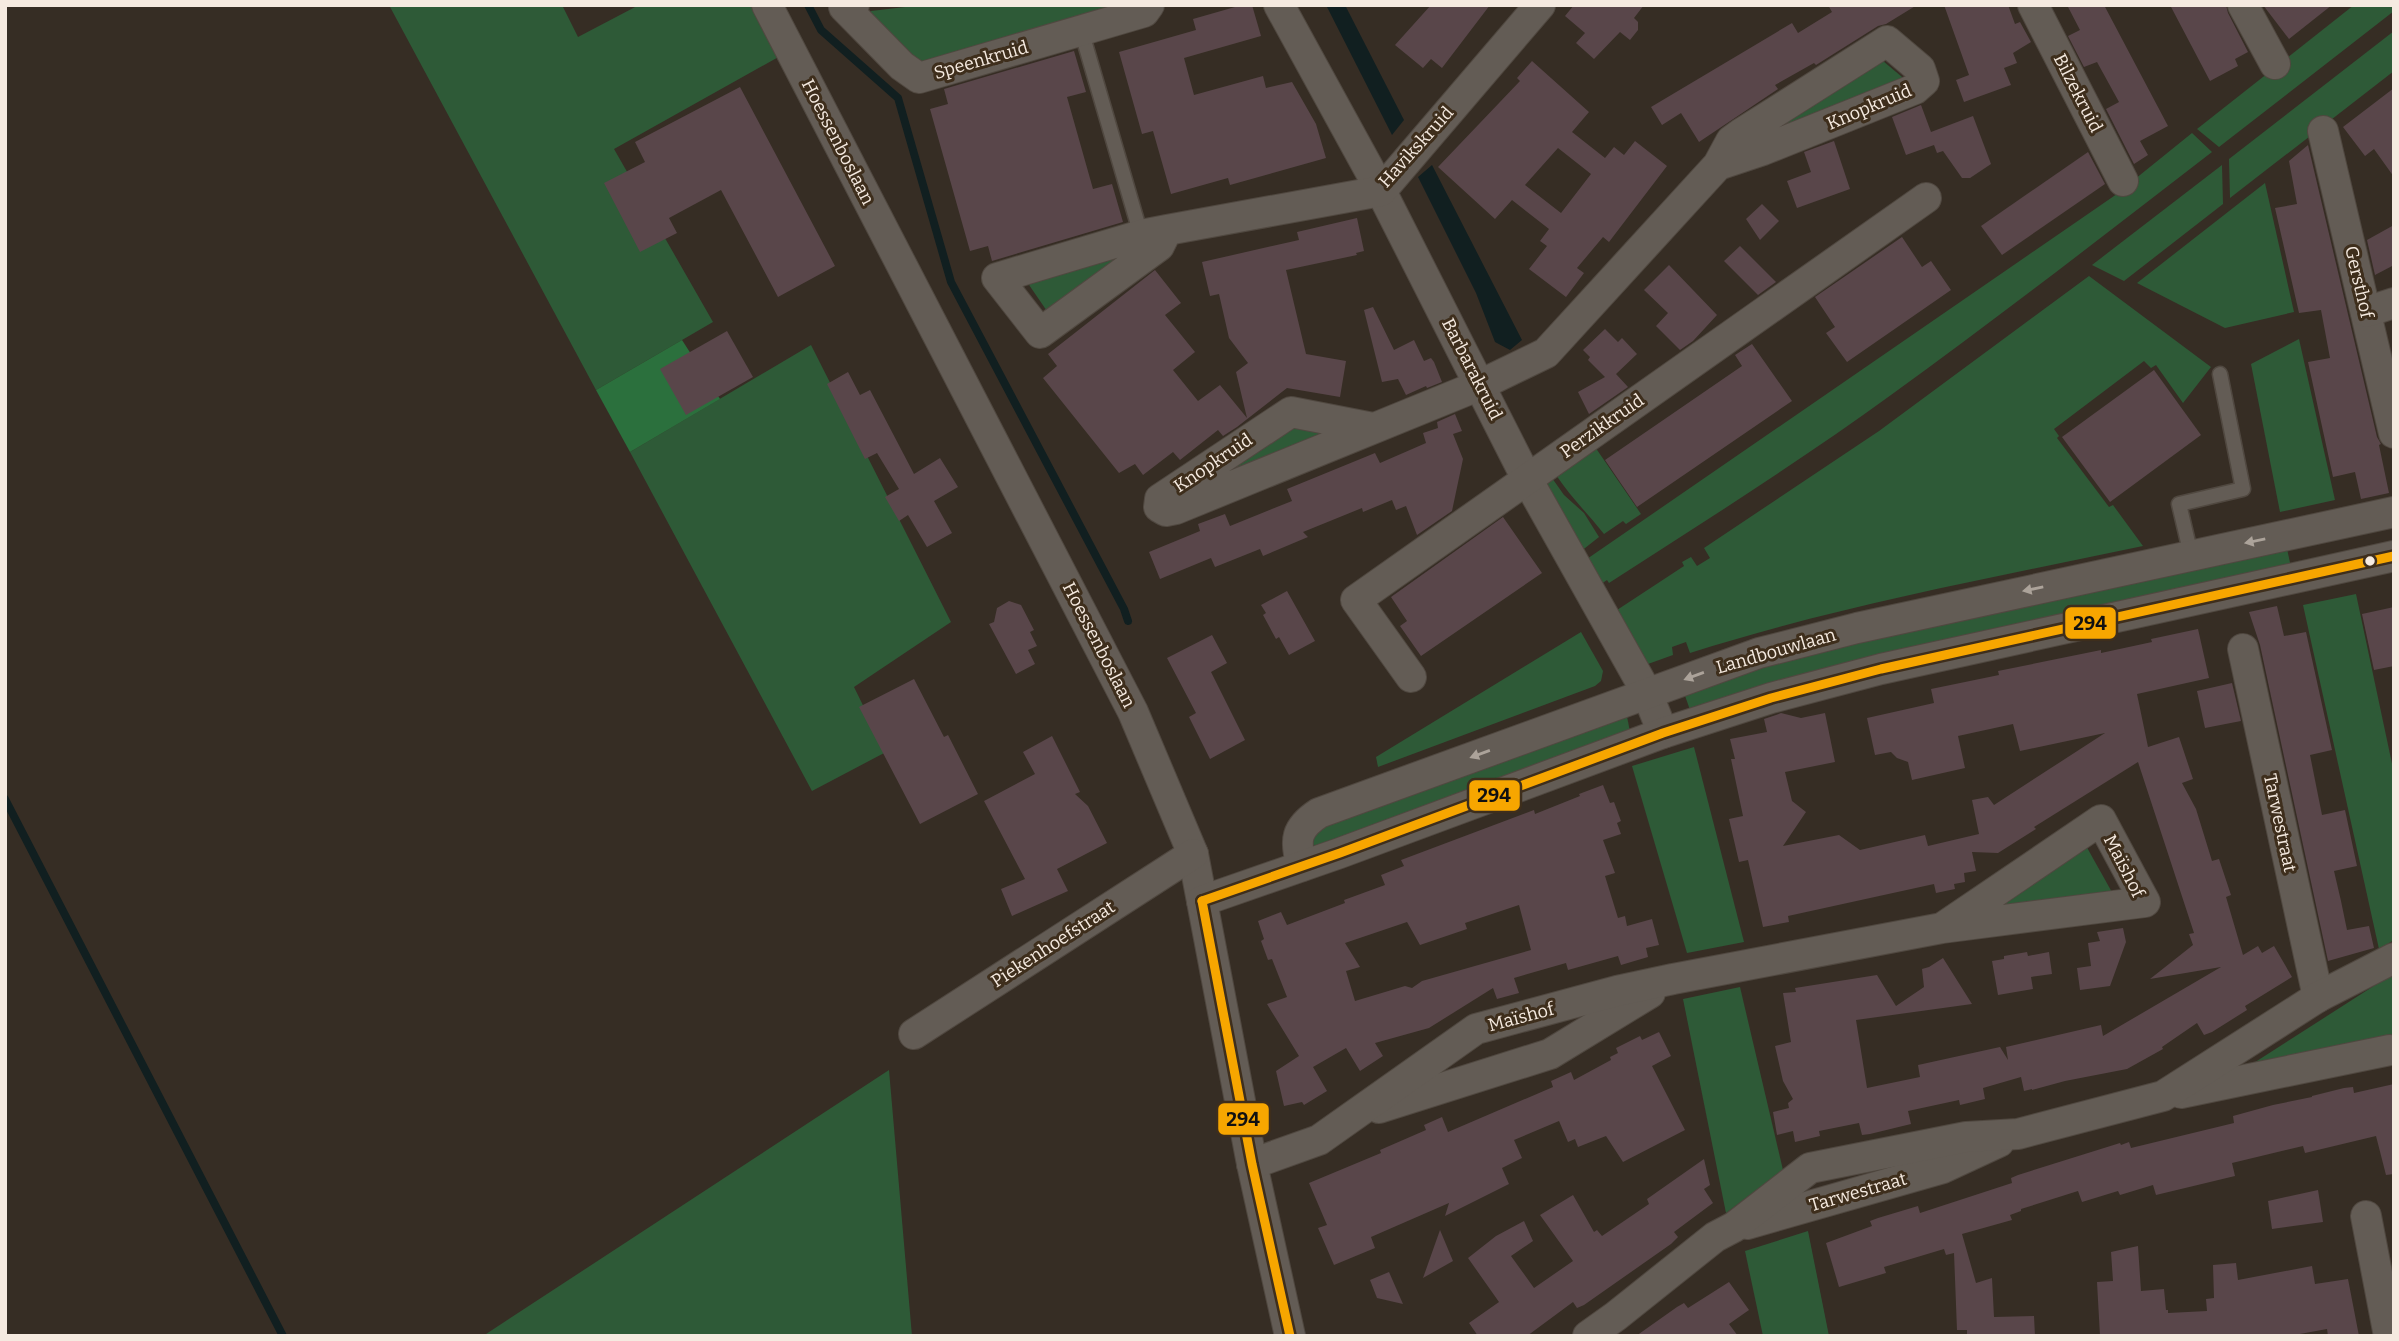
<svg xmlns="http://www.w3.org/2000/svg" width="2399" height="1341" font-family="Bitter,serif">
  <rect width="100%" height="100%" fill="#362d24"/>
  <!-- green -->
  <g fill="#2e5a37">
    <path d="M389,5h173l16,32 61,-32h118l25,50 -168,94 99,173 -117,68z"/>
    <path d="M922,5h184l-8,13 -178,46 -49,-43v-10z"/>
    <path d="M2354,5h40v6l-175,136 -22,-18z"/>
    <path d="M2394,31v40l-164,127 -1,-39z"/>
    <path d="M1883,61l25,21 -161,60z"/>
    <path d="M2192,133l20,19c-106,82 -212,164 -321,243 -91,66 -187,127 -282,188l-2,-3 -9,6 -14,-25 530,-365z"/>
    <path d="M2222,165l1,39 -99,77 -32,-16z"/>
    <path d="M2265,183l29,129 -69,16 -88,-45z"/>
    <path d="M1142,245l-91,72 -26,-38z"/>
    <path d="M2089,276l122,91 -28,36 -27,-38 -5,3 -7,-7 -90,68 5,7 -2,2 52,69 4,-2 30,41c-152,32 -305,60 -453,107l-4,-11 -14,5 1,8 -25,9 1,3 -32,-57 67,-44 -2,-4 9,-5 6,9 13,-8 -6,-10 175,-117z"/>
    <path d="M2299,339l36,161 -55,12 -29,-148z"/>
    <path d="M811,345l140,277 -97,65 32,65 -74,39 -182,-339z"/>
    <path d="M1294,422l43,8 -111,44z"/>
    <path d="M1593,444l48,70 -15,10 -3,-3 -19,13c-16,-20 -34,-38 -48,-59z"/>
    <path d="M1552,478l12,17 20,18 15,24 -19,15 -36,-73z"/>
    <path d="M2286,544l6,28 -602,138 -7,-20 77,-31z"/>
    <path d="M2356,594l38,179v167l-15,9 -76,-344z"/>
    <path d="M1581,632l22,39 -2,10 -6,5 -217,81 -2,-10z"/>
    <path d="M1626,711l4,21 -6,6 -311,109 -4,-13 15,-16z"/>
    <path d="M1694,747l50,195 -57,11 -55,-187z"/>
    <path d="M2085,844l28,50 -125,15z"/>
    <path d="M2394,973v68l-159,34z"/>
    <path d="M1740,987l43,183 -57,43 -43,-214z"/>
    <path d="M889,1070l23,266h-429z"/>
    <path d="M1808,1231l21,105h-66l-18,-85z"/>
  </g>
  <!-- forest -->
  <path fill="#2b703d" d="M682,340l38,59 -90,53 -34,-62z"/>
  <!-- water -->
  <g fill="#111f20">
    <path d="M1326,5h19l59,115 -12,15z"/>
    <path d="M1432,165l90,175 -12,10 -15,-8 -19,-49 -58,-116z"/>
  </g>
  <g fill="none" stroke-linecap="round" stroke-linejoin="round">
    <!-- stream -->
    <g stroke="#111f20" stroke-width="8">
      <path d="M808,5l13,25 77,68 53,184 173,327 4,12"/>
      <path d="M5,799l278,537"/>
    </g>
  </g>
  <!-- building -->
  <g fill="#59464a" fill-rule="evenodd">
    <path d="M1242,5h10l9,31 -77,22 10,37 69,-19 3,12 26,-6 24,42 10,34 -96,27 -2,-7 -57,16 -18,-63 -11,3 -23,-82 77,-22 -3,-11z"/>
    <path d="M1431,5h59l-48,63 -11,-9 -8,9 -28,-23z"/>
    <path d="M1574,5h70l-10,13 4,4v8l-8,10 -10,-8 -26,27 -18,-16 9,-10 -20,-17z"/>
    <path d="M1828,5h89l-31,19 -8,2 -62,39 -2,-2 -39,22 3,4 -79,53 -18,-29 -19,12 -11,-18 141,-84 6,10 34,-21z"/>
    <path d="M1944,5h64l7,19 5,-2 11,20 -18,11 4,10 -13,5 7,17 -47,17 -8,-22 13,-5z"/>
    <path d="M2067,5h37l64,121 -28,15 8,14 -14,9 -28,-55 13,-7 -22,-40 -13,5 -16,-31 12,-6z"/>
    <path d="M2170,5h56l2,8 20,39 -13,7 3,7 -28,15z"/>
    <path d="M2263,5h69l-43,34z"/>
    <path d="M1074,51l12,41 -19,5 26,92 19,-5 11,38 -131,39 -4,-15 -18,5 -40,-142 18,-5 -4,-15z"/>
    <path d="M1532,61l57,51 -17,20 33,26 9,-11 10,8 11,-14 32,25 -58,76 -6,-5 -26,31 7,5 -18,24 -37,-28 18,-23 -7,-5 9,-12 -37,-29 -17,19 -57,-52 82,-86 -3,-3zM1558,148l33,26 -30,39 -36,-28z"/>
    <path d="M740,87l95,179 -57,31 -57,-107 -52,28 8,15 -37,19 -36,-69 41,-21 -10,-20z"/>
    <path d="M2394,88v89l-20,-28 -9,7 -22,-29z"/>
    <path d="M1921,105l10,27 42,-16 18,48 -21,14h-8l-19,-27 -6,2 -3,-8 -28,10 -14,-38z"/>
    <path d="M1834,141l16,48 -53,19 -10,-27 24,-9 -7,-20z"/>
    <path d="M2308,145l69,292 4,7 -2,1 10,48 -28,6 -6,-27 -22,5 -25,-115 22,-4 -9,-48 -22,3 -24,-105 22,-4 -8,-43z"/>
    <path d="M2088,152l17,32 -103,71 -21,-29z"/>
    <path d="M1762,204l17,17 -19,19 -14,-21z"/>
    <path d="M1357,218l7,33 -8,2 1,2 -71,15 20,84 40,7 -6,36 -53,-9 -50,39 -14,9 -5,-6 -38,30 -7,-8 -30,23 -8,-11 -16,9 -76,-95 14,-12 -9,-12 107,-84 26,33 -16,12 30,37 -22,18 25,31 22,-16 27,33 -11,-46 12,-9 -19,-25 -10,-44 -9,2 -8,-34 97,-22 -2,-8z"/>
    <path d="M2394,225v40l-19,10 -8,-35z"/>
    <path d="M1902,237l20,30 9,-6 20,29 -104,72 -21,-29 9,-6 -20,-30z"/>
    <path d="M1740,246l36,36 -18,13 -34,-34z"/>
    <path d="M1669,265l48,50 -24,26 -13,9 -24,-24 12,-13 -24,-23z"/>
    <path d="M1373,307l21,43 20,-10 10,21 7,-3 3,4 8,20 -15,6 -1,-2 -20,9 -8,-16 -16,3 -18,-72z"/>
    <path d="M1605,329l13,13 4,-4 15,16 -21,20 12,13 -39,27 -11,-22 27,-15 -17,-17 2,-3 -7,-7z"/>
    <path d="M727,331l26,46 -67,38 -26,-46z"/>
    <path d="M1752,344l40,57 -155,106 -32,-47 137,-94 -7,-11z"/>
    <path d="M2154,370l47,65 -91,67 -48,-65z"/>
    <path d="M848,372l12,23 10,-5 44,84 26,-16 18,29 -24,14 18,32 -25,14 -19,-32 -9,6 -14,-24 14,-8 -22,-36 -12,6 -38,-75z"/>
    <path d="M1455,414l7,17 -9,3 10,25 -11,52 -35,24 -11,-29 -10,4 -4,-10 -29,12 -1,-4 -59,24 5,5 -45,19 -3,-7 -45,18 -4,-9 -51,21 -11,-27 51,-21 -2,-7 27,-10 5,12 62,-25 -5,-12 88,-36 5,10 46,-20 -3,-10 15,-5 -1,-6z"/>
    <path d="M1503,517l39,56 -121,83 -21,-30 7,-5 -16,-24z"/>
    <path d="M1287,591l28,50 -26,14 -10,-18 -3,2 -13,-24 3,-2 -5,-8z"/>
    <path d="M1009,601l12,4 13,25 -4,2 7,14 -9,4 7,14 -19,10 -27,-50 5,-2 3,-14z"/>
    <path d="M2277,606l7,30 22,-4 26,118 -22,5 12,60 23,-5 12,56 -23,5 7,30 6,29 22,-4 5,22 -46,13 -68,-316 -11,-33z"/>
    <path d="M2394,607v59l-20,4 -12,-56z"/>
    <path d="M2198,629l11,49 -72,16 11,53 31,-10 14,42 -11,4 14,26 16,52 7,-2 12,36 -5,2 17,58 15,-9 4,7 12,-7 18,31 -47,29 2,4 -35,22 -8,3 -7,-12 -35,24 1,2 -36,20 -62,12 -33,9v-1l-8,2 -3,-14 -38,11 2,11 -25,6 -1,-5 -51,11 3,13 -41,10 -8,1 -3,-12 -40,8 1,5 -25,6 -2,-11 -16,4 -4,-23 16,-4 -1,-5 5,-4 -10,-18 -8,-35 16,-4 -8,-49 13,-1 -1,-4 82,-13 19,31 28,-19 -2,-18 7,-2 14,-9 29,46 -116,16 11,68 53,-11 -2,-12 82,-18 8,13 -2,-13 95,-22 2,11 118,-69 -71,12 43,-34 -4,-11 5,-1 -56,-171 -104,65 2,2 -38,24 -26,-1 4,19 -12,2 1,9 -11,2 1,5 -19,4 -2,-9 -146,32 1,6 -26,5 -15,-67 -9,2 -10,-43 14,-3 -12,-57h4l-5,-20 37,-7 -3,-13 12,-4 5,-2 20,5 24,-5 10,49 -50,10 7,29 14,11 -23,34 56,-11 21,15 65,-15 3,11 51,-12 -7,-34 16,-3 6,8 111,-72 -85,18 -7,-27 -55,12 7,32 -53,12 -4,-18 -11,-4 -6,-6 -16,3 -8,-37 67,-15 -3,-14 68,-14 -1,-4 103,-21v3l51,-11 -1,-3z"/>
    <path d="M1212,635l15,28 -16,9 34,68 -35,19 -21,-42 7,-4 -29,-55z"/>
    <path d="M914,679l30,58 4,-2 30,59 -58,30 -61,-117z"/>
    <path d="M2232,683l9,38 -36,7 -8,-37z"/>
    <path d="M1052,736l28,56 -5,2 13,12 19,37 -50,26 11,22 -56,25 -11,-27 24,-10 -41,-78 51,-27 -12,-22z"/>
    <path d="M1603,785l7,18 4,-1 7,19 -4,2 4,11 -18,6 12,33 -10,3 13,42 7,-2 2,10 25,-7 7,26 -13,3 2,9 -27,8 -3,-9 -50,14 -2,-7 -52,15 5,15 -22,6 -4,-11 -64,40 -54,15 8,13 -23,15 -14,-23 -33,19 14,24 -23,14 -2,-3 -18,4 -8,-35 23,-15 -32,-52 20,-7 -15,-38 -4,1 -7,-19 3,-2 -6,-18 23,-9 6,13 58,-22 -1,-3 41,-15 -4,-10 23,-9 -3,-6 133,-50 1,4 45,-18 -1,-2zM1519,905l12,45 -109,31 -10,7 -7,-2 -50,15 -9,-30 14,-4 -15,-24 62,-21 13,23 47,-16 -2,-6z"/>
    <path d="M2123,928l3,14 -16,44 -30,4 -3,-22 14,-2 -3,-23 12,-2 -3,-9z"/>
    <path d="M2027,952l1,4 21,-4 3,22 -21,3 2,12 -35,6 -6,-34 12,-2v-3z"/>
    <path d="M1659,1032l12,24 -19,10 33,64 -62,32 -17,-26 -28,11 -3,-8 -7,3 -9,-21 -45,19 8,18 -20,10 7,16 -64,32 4,-13 -78,34 4,11 -41,17 -16,-37 9,-3 -18,-42 72,-30 -1,-3 46,-20 -2,-5 18,-8 6,15 105,-45 -2,-6 20,-9 3,8 37,-20 -1,-3 8,-4 -2,-5 24,-12 2,4z"/>
    <path d="M2394,1084v90l-8,1 -10,-39 -71,17 -2,-7 -71,17 3,13 -79,19 -3,-10 -33,10 -2,-4 -36,11 -4,-11 -57,18v2l-11,4 2,5 -50,14 14,49 16,-5 2,39 40,-1 1,20h-68v-6h-10l-3,-77 -8,2 -2,-6 -60,18 2,6 -47,14 -13,-44 46,-17 -2,-5 8,-3 40,-12 2,7 92,-30 -1,-5 7,-3 102,-32 1,2 8,-3 2,6 103,-25 -1,-7 40,-11 39,-8v-1l32,-8 9,-1 1,6z"/>
    <path d="M1704,1159l6,26 -6,4 9,14 -39,29 4,5 -7,7 -87,61 -7,3 -4,-6 -46,34h-49l-9,-13 30,-21 -31,-44 28,-22 28,-15 9,20 -22,15 23,32 39,-27 -33,-46 33,-20 21,37 3,-2 5,6 47,-32 -2,-5z"/>
    <path d="M2318,1190l5,32 -51,7 -4,-28z"/>
    <path d="M1440,1230l13,31 -30,17z"/>
    <path d="M2138,1246l3,45 23,-2 2,21h2v3l39,-2 -1,-12 8,-1 -1,-33 23,-2 2,17 74,-14 3,18 33,-5 11,57h-31l-1,-7 -38,7h-189l-3,-54 16,-1 -2,-29z"/>
    <path d="M1389,1272l14,32 -26,-6 -7,-18z"/>
    <path d="M1729,1282l20,28 -20,14 9,12h-102l41,-29 7,-4 4,5z"/>
  </g>
  <g fill="none" stroke-linecap="round" stroke-linejoin="round">
    <!-- lane casing -->
    <g stroke="#504840" stroke-width="17">
      <g id="lane">
        <path d="M1081,30l60,205"/>
        <path d="M2191,555l-12,-51 64,-15 -23,-115"/>
      </g>
    </g>
    <!-- street casing -->
    <g stroke="#504840" stroke-width="32">
      <g id="street">
        <path d="M767,5l366,707 60,142 59,310 38,172"/>
        <path d="M854,5l-10,2 58,59 17,12 225,-66 5,-7"/>
        <path d="M1279,5l102,186 146,288 120,214 16,40"/>
        <path d="M2033,5l90,176"/>
        <path d="M2243,5l32,59"/>
        <path d="M2323,131l71,302"/>
        <path d="M1167,230l-8,16 -119,87 -43,-55 144,-43 26,-5 214,-39 159,-186"/>
        <path d="M2366,312l28,-9"/>
        <path d="M1373,428l-82,-16 -131,87 -1,8 7,4 10,-2 304,-124 66,-32 172,-188 45,-15 152,-61 9,-8 -4,-12 -33,-28 -145,92 -11,8 -13,24"/>
        <path d="M2243,649l75,348"/>
        <path d="M1411,677l-55,-77 570,-402"/>
        <path d="M1302,866c-8,-26 -6,-38 17,-53l440,-160 98,-25 537,-116"/>
        <path d="M1202,901l138,-48 323,-120 108,-35 110,-29 513,-113"/>
        <path d="M914,1034l279,-180"/>
        <path d="M2181,1093l209,-43"/>
        <path d="M1379,1108l171,-54 100,-61"/>
        <path d="M1252,1164l67,-24 157,-111 141,-38 56,-12 269,-51 159,-108 44,82 -203,26"/>
        <path d="M2366,1216l23,120"/>
        <path d="M1747,1224l196,-56 56,-26"/>
        <path d="M1588,1336l28,-20 99,-79 19,-10 76,-59 156,-31 52,-3 145,-38 155,-99 76,-39"/>
      </g>
    </g>
    <!-- lane -->
    <use href="#lane" stroke="#635c55" stroke-width="14"/>
    <!-- street -->
    <use href="#street" stroke="#635c55" stroke-width="30"/>
    <!-- bus-1 casing -->
    <g stroke="#3e2e1c" stroke-width="14">
      <g id="bus-1">
        <path d="M1202,901l138,-48 323,-120 108,-35 110,-29 513,-113"/>
        <path d="M1202,901l50,263 38,172"/>
      </g>
    </g>
    <!-- bus-1 -->
    <use href="#bus-1" stroke="#f7a600" stroke-width="9"/>
  </g>
  <!-- one-way arrows -->
  <defs><path id="oneway-solid" d="M-6-.8H1V-3.2L6.5 0L1 3.2V.8H-6Z" transform="scale(1.75)"/></defs>
  <g fill="#aca39a">
    <use href="#oneway-solid" transform="translate(2255 541) rotate(168)"/>
    <use href="#oneway-solid" transform="translate(2033 589) rotate(168)"/>
    <use href="#oneway-solid" transform="translate(1694 676) rotate(160)"/>
    <use href="#oneway-solid" transform="translate(1480 754) rotate(160)"/>
  </g>
  <!-- markers -->
  <circle fill="#f5eae0" stroke="#3e2e1c" stroke-width="2.5" cx="2370" cy="561" r="6"/>
  <g text-anchor="middle" dominant-baseline="central" stroke-width="6" stroke-linejoin="round" paint-order="stroke">
    <!-- street labels -->
    <g font-size="18" fill="#f5eae0" stroke="#3e2e1c">
      <text transform="translate(981 60) rotate(-16)">Speenkruid</text>
      <text transform="translate(2078 93) rotate(63)">Bilzekruid</text>
      <text transform="translate(1869 107) rotate(-23)">Knopkruid</text>
      <text transform="translate(838 142) rotate(63)">Hoessenboslaan</text>
      <text transform="translate(1416 147) rotate(-48)">Havikskruid</text>
      <text transform="translate(2359 282) rotate(77)">Gersthof</text>
      <text transform="translate(1472 369) rotate(63)">Barbarakruid</text>
      <text transform="translate(1602 426) rotate(-35)">Perzikkruid</text>
      <text transform="translate(1213 463) rotate(-34)">Knopkruid</text>
      <text transform="translate(1099 645) rotate(63)">Hoessenboslaan</text>
      <text transform="translate(1776 651) rotate(-16)">Landbouwlaan</text>
      <text transform="translate(2280 823) rotate(78)">Tarwestraat</text>
      <text transform="translate(2124 866) rotate(63)">Maïshof</text>
      <text transform="translate(1053 944) rotate(-33)">Piekenhoefstraat</text>
      <text transform="translate(1521 1017) rotate(-15)">Maïshof</text>
      <text transform="translate(1858 1192) rotate(-16)">Tarwestraat</text>
    </g>
  </g>
  <g stroke="#3e2e1c" stroke-width="2.5">
    <rect x="2064" y="606" width="53" height="34" rx="7" fill="#f7a600"/>
    <rect x="1468" y="779" width="53" height="33" rx="7" fill="#f7a600"/>
    <rect x="1217" y="1102" width="53" height="34" rx="7" fill="#f7a600"/>
  </g>
  <g font-size="19" text-anchor="middle" font-weight="bold" fill="#111">
    <text x="2090" y="630">294</text>
    <text x="1494" y="802">294</text>
    <text x="1243" y="1126">294</text>
  </g>
  <!-- border -->
  <rect width="2399" height="1341" fill="none" stroke="#f5eae0" stroke-width="14"/>
</svg>
